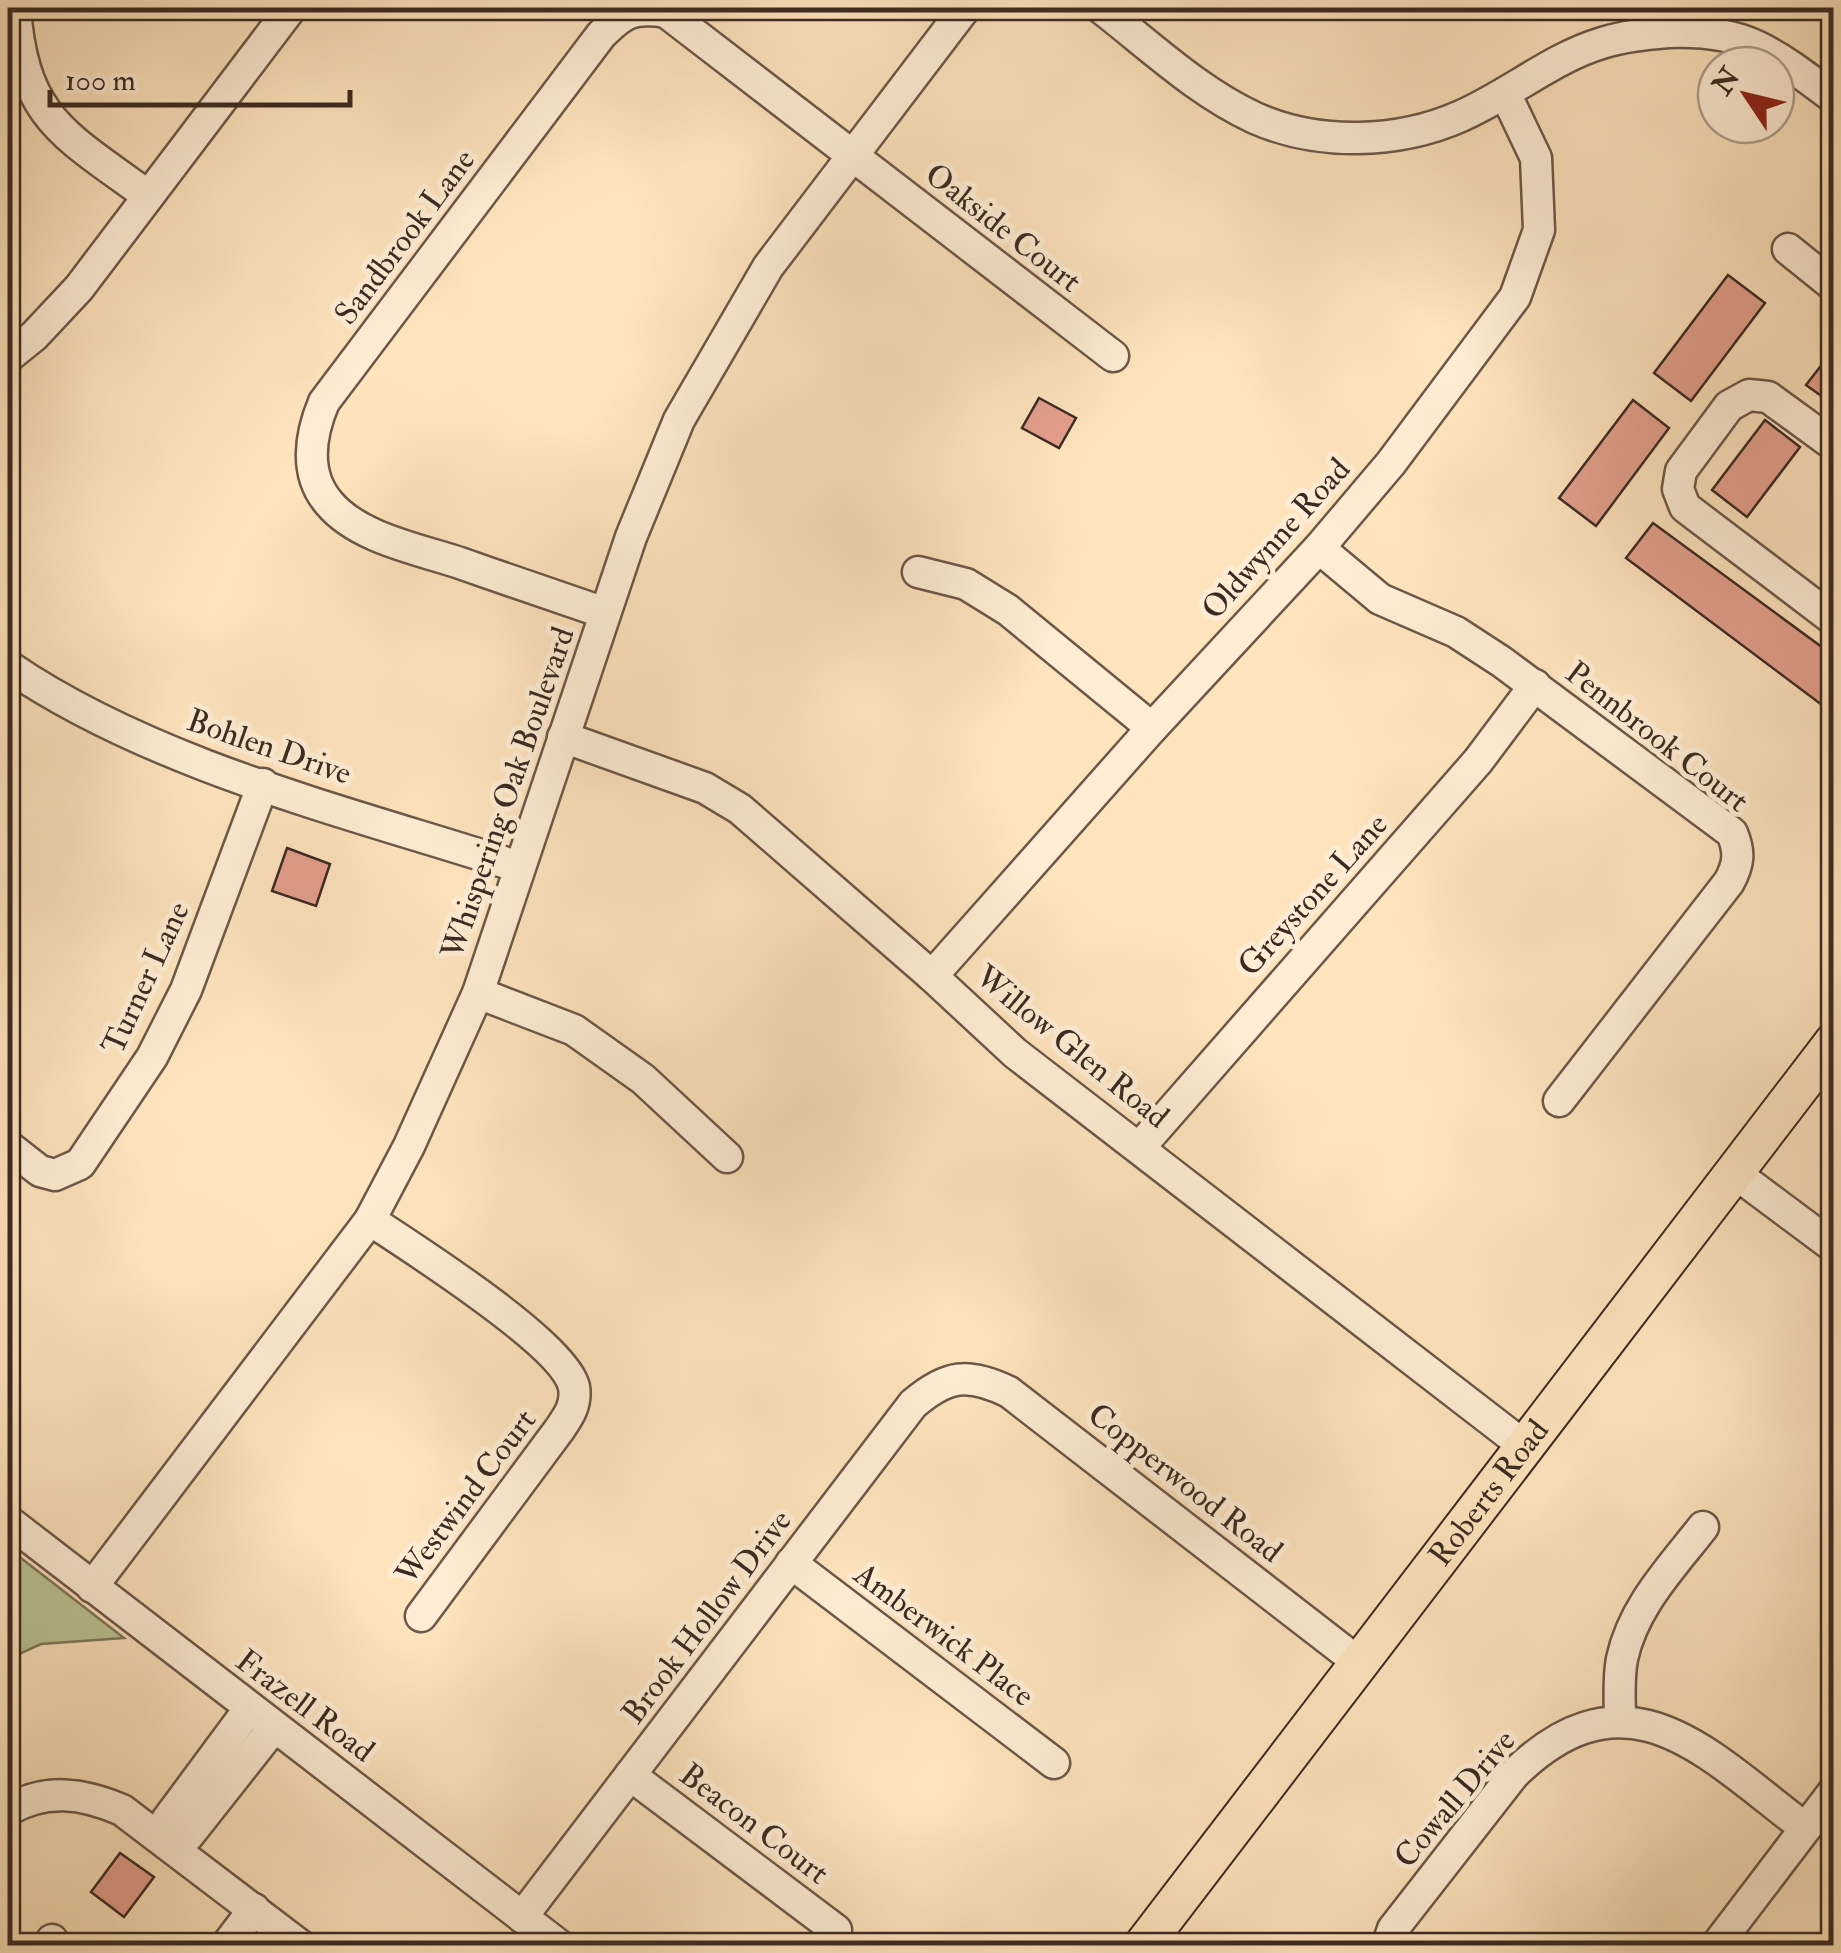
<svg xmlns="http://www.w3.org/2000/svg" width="1841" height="1953" font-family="'IM FELL Double Pica',serif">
  <rect width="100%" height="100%" fill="#fee3bd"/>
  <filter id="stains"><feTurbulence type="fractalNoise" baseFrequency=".002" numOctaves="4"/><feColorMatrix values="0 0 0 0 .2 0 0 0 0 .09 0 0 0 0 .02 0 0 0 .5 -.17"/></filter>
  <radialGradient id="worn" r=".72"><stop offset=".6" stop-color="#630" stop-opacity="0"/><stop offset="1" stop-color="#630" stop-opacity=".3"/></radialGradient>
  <!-- green -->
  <path fill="#bcc494" stroke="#7c775b" stroke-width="2.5" d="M8,1548l116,90 -83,6 -33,15z"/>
  <!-- building -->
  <g fill="#e49f8d" stroke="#3b2a22" stroke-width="2.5">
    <path d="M1728,275l37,28 -74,98 -37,-28z"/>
    <path d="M1834,349v56l-28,-20z"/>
    <path d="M1039,398l37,20 -17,30 -37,-20z"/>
    <path d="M1633,400l36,28 -73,98 -37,-28z"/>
    <path d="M1765,420l35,27 -53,70 -35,-27z"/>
    <path d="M1653,523l181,133v58l-208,-156z"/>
    <path d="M287,848l43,16 -14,42 -44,-15z"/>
    <path d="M120,1853l34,24 -30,40 -33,-25z"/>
  </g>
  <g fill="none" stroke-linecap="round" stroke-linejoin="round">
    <!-- minor casing -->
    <g stroke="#6c5849" stroke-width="35">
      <g id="minor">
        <path d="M15,8c8,112 51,127 133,188"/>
        <path d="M1101,8c48,37 97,84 154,110 63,28 143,26 206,-2 48,-21 91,-58 141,-73 22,-7 45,-9 67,-11 29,-1 63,2 89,15 27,13 52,33 76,51"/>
        <path d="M1788,249l46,37"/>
        <path d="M8,357l26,-21 45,-48 212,-280"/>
        <path d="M1834,445l-66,-48 -19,-2 -20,11 -48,65 -3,18 7,18 149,113"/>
        <path d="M1319,548l61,51 76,33 46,30 230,171c8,19 7,31 -3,49l-170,219"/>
        <path d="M918,572l48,12 42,26 144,118"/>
        <path d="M605,613c-49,-17 -97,-33 -145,-50 -42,-14 -102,-25 -131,-60 -25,-29 -19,-68 -5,-101l277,-367c23,-23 32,-28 65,-23l447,344"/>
        <path d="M8,666c146,100 344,147 511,201"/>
        <path d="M563,737l142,51 35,21 192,167 83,77 508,392"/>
        <path d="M932,976l220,-248 167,-180 72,-85 124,-166 24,-67 -3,-72 -31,-65"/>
        <path d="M478,993l96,37 69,49 84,78"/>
        <path d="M8,1146l32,25 15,4 25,-11 72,-107 34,-67 77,-206"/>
        <path d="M1139,1148l339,-387 57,-76"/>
        <path d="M1732,1171l102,76"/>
        <path d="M370,1220c41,27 194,124 204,167 3,18 -6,30 -15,43l-138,186"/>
        <path d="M8,1521l552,425"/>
        <path d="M791,1563l263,200"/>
        <path d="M92,1587l278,-367 39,-74 69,-153 153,-456 48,-117 89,-153 197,-259"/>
        <path d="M1620,1721c0,-20 -2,-42 2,-62 11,-52 49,-91 81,-132"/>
        <path d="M630,1775l206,155"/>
        <path d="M8,1810c38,-22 74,-17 114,0l179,136"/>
        <path d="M170,1844l-3,-24 83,-112"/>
        <path d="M170,1844l18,-8 86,-109"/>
        <path d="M522,1917l391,-513c34,-29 55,-32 96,-12l349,270"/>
        <path d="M49,1946l3,-6"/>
        <path d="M226,1946l28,-37"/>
        <path d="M1387,1946l6,-17 121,-155c114,-111 193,-20 291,54"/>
        <path d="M1716,1946l118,-155"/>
      </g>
    </g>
    <!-- major casing -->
    <g stroke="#3b2a22" stroke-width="42">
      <g id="major">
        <path id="s1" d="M1143,1946l691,-904"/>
      </g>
    </g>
    <!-- minor -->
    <use href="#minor" stroke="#feedd4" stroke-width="30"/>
    <!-- major -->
    <use href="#major" stroke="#fee3bd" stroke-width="38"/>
  </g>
  <g text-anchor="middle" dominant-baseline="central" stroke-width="10" stroke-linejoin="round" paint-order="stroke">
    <!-- street labels -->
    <g font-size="32" fill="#3b2a22" stroke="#feedd4">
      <text transform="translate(1003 228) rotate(38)">Oakside Court</text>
      <text transform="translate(405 237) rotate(-53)">Sandbrook Lane</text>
      <text transform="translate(1276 539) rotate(-48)">Oldwynne Road</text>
      <text transform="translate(1657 737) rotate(38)">Pennbrook Court</text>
      <text transform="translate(269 747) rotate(19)">Bohlen Drive</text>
      <text transform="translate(508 793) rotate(-71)">Whispering Oak Boulevard</text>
      <text transform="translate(1313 895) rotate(-48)">Greystone Lane</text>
      <text transform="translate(146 978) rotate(-65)">Turner Lane</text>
      <text transform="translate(1072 1047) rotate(39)">Willow Glen Road</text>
      <text transform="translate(1185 1483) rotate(38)">Copperwood Road</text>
      <text stroke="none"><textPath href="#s1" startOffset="570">Roberts Road</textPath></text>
      <text transform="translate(466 1497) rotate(-53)">Westwind Court</text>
      <text transform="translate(707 1617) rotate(-53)">Brook Hollow Drive</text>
      <text transform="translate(944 1635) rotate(37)">Amberwick Place</text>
      <text transform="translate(305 1706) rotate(37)">Frazell Road</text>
      <text transform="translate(1455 1799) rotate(-50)">Cowall Drive</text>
      <text transform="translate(754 1824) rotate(37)">Beacon Court</text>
    </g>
  </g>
  <!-- margin -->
  <rect width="1841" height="1953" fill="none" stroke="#fee3bd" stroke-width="40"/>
  <rect x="10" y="10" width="1821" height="1933" fill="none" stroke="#3b2a22" stroke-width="5"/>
  <rect x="20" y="20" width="1801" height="1913" fill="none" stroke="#3b2a22" stroke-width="2.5"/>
  <!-- north arrow -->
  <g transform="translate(1746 95) rotate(305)"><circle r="48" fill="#feedd4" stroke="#b09f8d" stroke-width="2.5"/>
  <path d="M0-8L18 38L0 25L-18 38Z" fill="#8f2418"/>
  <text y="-15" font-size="28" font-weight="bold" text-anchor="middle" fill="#3b2a22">N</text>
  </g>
  <!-- scale -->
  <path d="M50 90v15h300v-15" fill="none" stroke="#3b2a22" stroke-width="5"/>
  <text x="65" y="90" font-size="30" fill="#3b2a22" stroke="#feedd4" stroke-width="8" paint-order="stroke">100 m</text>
  <rect width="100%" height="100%" filter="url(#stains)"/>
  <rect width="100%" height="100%" fill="url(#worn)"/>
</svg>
